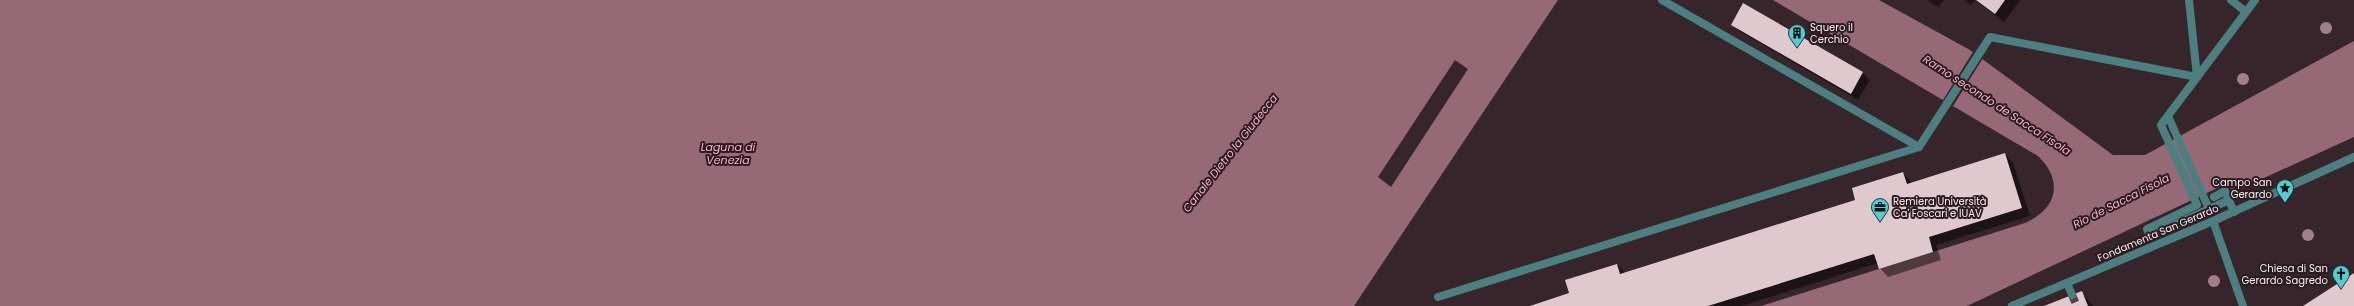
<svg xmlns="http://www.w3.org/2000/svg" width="2354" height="306" font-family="Poppins,sans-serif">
  <rect width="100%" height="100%" fill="#36252a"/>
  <!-- water -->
  <g fill="#966977">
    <path d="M0,0h1558l-204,306h-1354z"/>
    <path d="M1773,0h106l91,50 143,105h32l209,-114v96l-121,55 -5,-9 -261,123h-206l264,-83c32,-14 39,-42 13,-67z"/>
  </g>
  <!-- pier -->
  <g fill="#36252a">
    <path d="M1973,52l10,6 -30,48 -10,-6z"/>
    <path d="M1455,60l13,9 -77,118 -13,-10z"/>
  </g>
  <!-- shadow -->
  <g fill="#0007">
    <path d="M1927,0h17l-6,7z"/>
    <path d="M1964,0h56l-16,22 -29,-22 -4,5z"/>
    <path d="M1744,4l119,69 7,7 -12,20 -119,-69 -7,-7z"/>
    <path d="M2005,154l8,9 17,53 -94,29 5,15 -53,17 -8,-9 -2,-5 -136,43h-210l39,-12 46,-29 8,8 232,-72 46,-28 9,10z"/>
    <path d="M2081,292l12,14h-46z"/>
  </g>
  <!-- building -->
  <g fill="#e0c8cf">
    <path d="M1976,0h29l-10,14z"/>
    <path d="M1743,3l120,69 -12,22 -120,-69z"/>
    <path d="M2005,153l17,55 -93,29 4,15 -54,17 -5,-15 -166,52h-178l39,-13 -4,-13 52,-16 3,10 235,-74 -3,-12 51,-16 4,12z"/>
    <path d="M2354,273v33h-51z"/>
    <path d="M2082,291l6,15h-44z"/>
  </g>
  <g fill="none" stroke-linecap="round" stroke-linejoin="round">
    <!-- pedestrian-tunnel -->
    <path stroke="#534348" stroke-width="8" stroke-dasharray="8 4" stroke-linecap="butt" d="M2072,295l5,11"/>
    <!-- pedestrian -->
    <g stroke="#4d7f81" stroke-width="8">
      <path d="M1662,0l257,147"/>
      <path d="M2189,0l8,77"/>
      <path d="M2231,0l15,12"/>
      <path d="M2168,116l41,93"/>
      <path d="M2214,197l11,-6 9,21"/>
      <path d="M2229,200l-79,36 -3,-7 50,-24 -36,-80 94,-125"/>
      <path d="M2213,221l30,85"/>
      <path d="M2067,283l5,12"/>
      <path d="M1438,297l481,-150 71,-110 207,40"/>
      <path d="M2012,306l201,-85 141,-64"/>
    </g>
  </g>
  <!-- trees -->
  <g fill="#a1808a">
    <circle cx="2326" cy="28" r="6"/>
    <circle cx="2243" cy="79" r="6"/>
    <circle cx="2308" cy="235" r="6"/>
    <circle cx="2214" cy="281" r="6"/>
  </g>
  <!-- icons -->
  <defs>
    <g id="building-pin" transform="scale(0.9)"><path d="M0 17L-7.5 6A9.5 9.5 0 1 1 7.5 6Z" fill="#51ccd1" stroke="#2c1b21"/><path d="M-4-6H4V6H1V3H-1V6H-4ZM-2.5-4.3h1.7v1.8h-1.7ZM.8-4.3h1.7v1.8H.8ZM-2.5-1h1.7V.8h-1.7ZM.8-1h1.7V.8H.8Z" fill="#111"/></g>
    <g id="sight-pin" transform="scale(0.9)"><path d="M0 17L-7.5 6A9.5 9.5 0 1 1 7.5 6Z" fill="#51ccd1" stroke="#2c1b21"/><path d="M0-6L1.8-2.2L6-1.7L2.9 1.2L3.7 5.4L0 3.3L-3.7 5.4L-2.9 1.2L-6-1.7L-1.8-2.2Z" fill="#111"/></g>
    <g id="office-pin" transform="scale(0.9)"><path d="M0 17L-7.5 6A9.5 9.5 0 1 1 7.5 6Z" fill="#51ccd1" stroke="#2c1b21"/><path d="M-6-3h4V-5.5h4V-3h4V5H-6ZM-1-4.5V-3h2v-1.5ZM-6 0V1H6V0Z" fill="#111"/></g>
    <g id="church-pin" transform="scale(0.9)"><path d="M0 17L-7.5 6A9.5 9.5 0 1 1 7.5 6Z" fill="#51ccd1" stroke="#2c1b21"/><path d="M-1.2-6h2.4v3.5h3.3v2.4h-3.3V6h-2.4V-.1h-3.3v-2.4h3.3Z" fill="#111"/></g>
  </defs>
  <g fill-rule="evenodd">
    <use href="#building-pin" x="1797" y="33"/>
    <use href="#sight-pin" x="2285" y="188"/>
    <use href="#office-pin" x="1880" y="207"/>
    <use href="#church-pin" x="2341" y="274"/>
  </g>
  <g text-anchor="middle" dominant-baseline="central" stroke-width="4" stroke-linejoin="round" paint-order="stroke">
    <!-- poi labels -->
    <g font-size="10" fill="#f8ecef" stroke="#2c1b21" text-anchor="start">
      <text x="1810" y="27">Squero il<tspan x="1810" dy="12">Cerchio</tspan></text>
      <text x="2272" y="182" text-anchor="end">Campo San<tspan x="2272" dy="12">Gerardo</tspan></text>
      <text x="1893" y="201">Remiera Università<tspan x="1893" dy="12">Ca' Foscari e IUAV</tspan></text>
      <text x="2328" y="268" text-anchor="end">Chiesa di San<tspan x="2328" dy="12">Gerardo Sagredo</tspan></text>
    </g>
    <!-- street labels -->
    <g font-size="10" fill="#f8ecef" stroke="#2c1b21">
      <text transform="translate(2158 233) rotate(-23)">Fondamenta San Gerardo</text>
    </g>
    <!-- water labels -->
    <g font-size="11" font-style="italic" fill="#fcb2ca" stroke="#2c1b21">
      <text transform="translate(1997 105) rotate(33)">Ramo secondo de Sacca Fisola</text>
      <text x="728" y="147">Laguna di<tspan x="728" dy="13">Venezia</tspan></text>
      <text transform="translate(1230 153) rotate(-52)">Canale Dietro la Giudecca</text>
      <text transform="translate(2121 201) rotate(-27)">Rio de Sacca Fisola</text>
    </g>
  </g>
</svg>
